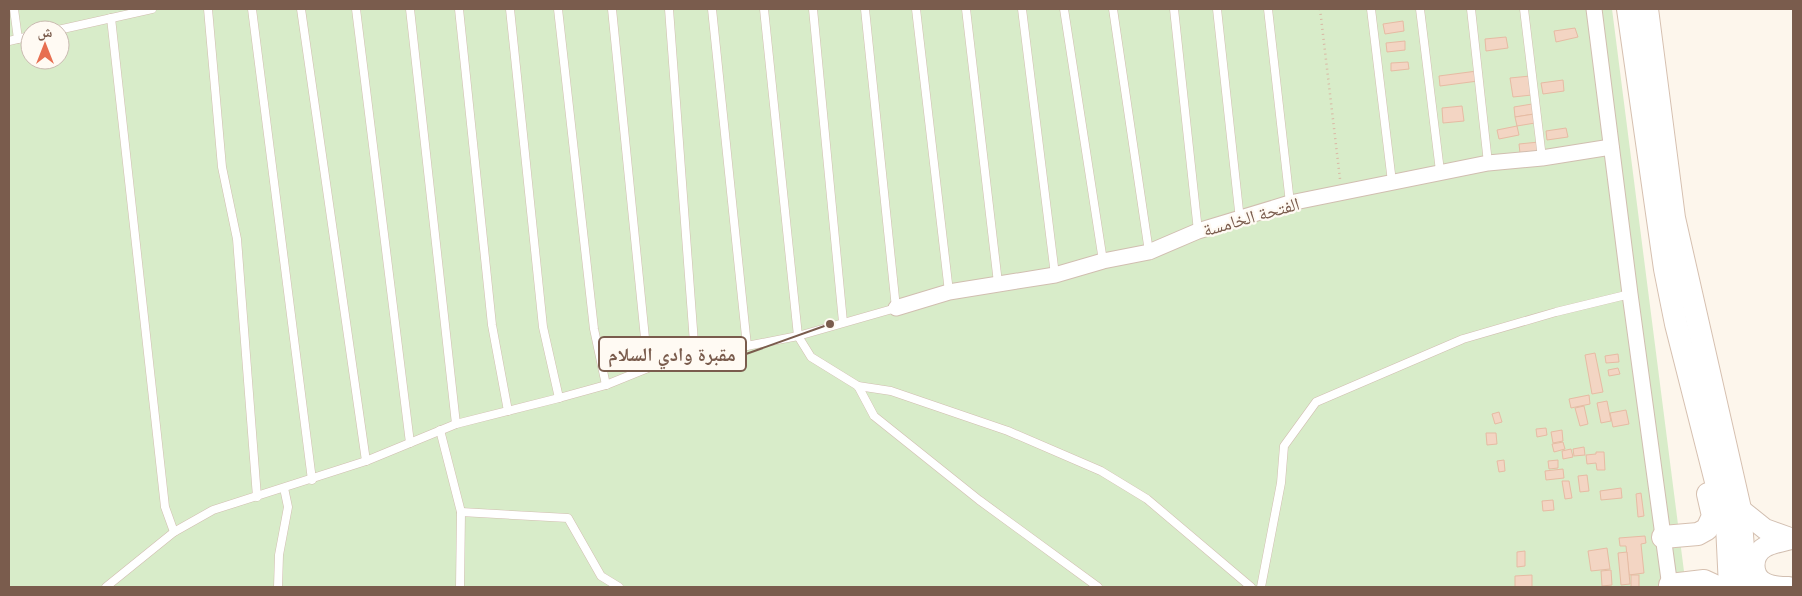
<svg xmlns="http://www.w3.org/2000/svg" width="1802" height="596" font-family="'Noto Sans','Noto Naskh Arabic',sans-serif">
  <rect width="100%" height="100%" fill="#fdf6ec"/>
  <!-- green -->
  <path fill="#d8ecc9" fill-rule="evenodd" d="M9,9h1603l74,578h-1677zM30,30h30v30h-30z"/>
  <!-- building -->
  <g fill="#f3d5c3" stroke="#e6bba3">
    <path d="M1403,21l1,10 -19,3 -2,-10z"/>
    <path d="M1575,28l3,9 -22,5 -2,-11z"/>
    <path d="M1506,37l2,11 -22,3 -1,-12z"/>
    <path d="M1405,41v9l-18,2 -1,-9z"/>
    <path d="M1408,62l1,7 -18,2v-8z"/>
    <path d="M1477,71l1,10 -38,5 -1,-10z"/>
    <path d="M1530,76l2,19 -19,2 -3,-19z"/>
    <path d="M1563,80l1,11 -21,3 -2,-11z"/>
    <path d="M1532,104l2,10 -19,3 -1,-10z"/>
    <path d="M1462,106l2,15 -21,2 -1,-15z"/>
    <path d="M1534,114l1,9 -18,3 -2,-9z"/>
    <path d="M1517,126l2,9 -20,4 -2,-9z"/>
    <path d="M1566,128l2,9 -21,3 -1,-9z"/>
    <path d="M1539,142l1,9 -20,2 -1,-9z"/>
    <path d="M1595,353l8,39 -11,2 -7,-39z"/>
    <path d="M1618,354l1,8 -13,1 -1,-7z"/>
    <path d="M1618,368l2,6 -11,2 -1,-6z"/>
    <path d="M1589,395l1,9 -19,4 -2,-9z"/>
    <path d="M1607,401l4,20 -10,2 -4,-20z"/>
    <path d="M1584,406l4,18 -8,2 -5,-18z"/>
    <path d="M1626,410l3,14 -16,3 -3,-14z"/>
    <path d="M1499,412l3,10 -7,2 -3,-10z"/>
    <path d="M1546,428l1,7 -10,2 -1,-8z"/>
    <path d="M1562,430l1,11 -10,2 -2,-11z"/>
    <path d="M1486,433h10l1,11 -10,1z"/>
    <path d="M1563,442l2,7 -11,3 -2,-8z"/>
    <path d="M1584,447l1,8 -11,1 -1,-7z"/>
    <path d="M1571,449l2,8 -10,2 -1,-8z"/>
    <path d="M1596,452h8l1,18h-8l-1,-7 -9,1 -1,-9 10,-1z"/>
    <path d="M1504,460l1,11 -6,1 -2,-11z"/>
    <path d="M1558,460v8l-9,1 -1,-8z"/>
    <path d="M1563,469l1,9 -18,2 -1,-9z"/>
    <path d="M1587,475l2,16 -9,1 -2,-16z"/>
    <path d="M1562,481h7l3,17 -7,1z"/>
    <path d="M1621,488l1,10 -21,2 -1,-9z"/>
    <path d="M1641,493l3,23 -6,1 -2,-23z"/>
    <path d="M1553,500l1,10 -11,1 -1,-10z"/>
    <path d="M1645,536l1,7 -5,1 3,29 -15,2 -3,-29h-6l-1,-8z"/>
    <path d="M1607,548l3,21 -19,2 -3,-20z"/>
    <path d="M1525,551v15l-8,1v-15z"/>
    <path d="M1627,552l3,32 -9,1 -3,-32z"/>
    <path d="M1611,570l1,15 -10,1 -1,-15z"/>
    <path d="M1532,575v12h-17v-11z"/>
    <rect x="1631" y="575" width="8" height="12"/>
  </g>
  <g fill="none" stroke-linecap="round" stroke-linejoin="round">
    <!-- service casing -->
    <g stroke="#d1beb0" stroke-width="9">
      <g id="service">
        <path d="M14,9l4,30"/>
        <path d="M208,9l14,158 15,72 20,258"/>
        <path d="M252,9l60,471"/>
        <path d="M301,9l65,452"/>
        <path d="M356,9l54,434"/>
        <path d="M410,9l46,415"/>
        <path d="M459,9l33,316 16,86"/>
        <path d="M510,9l33,318 16,71"/>
        <path d="M558,9l36,320 12,56"/>
        <path d="M612,9l36,359"/>
        <path d="M669,9l26,347"/>
        <path d="M712,9l35,337"/>
        <path d="M764,9l34,327 13,21 47,29 16,30 105,84 119,87"/>
        <path d="M813,9l30,313"/>
        <path d="M916,9l33,283"/>
        <path d="M966,9l32,274"/>
        <path d="M1022,9l33,266"/>
        <path d="M1064,9l39,252"/>
        <path d="M1113,9l36,243"/>
        <path d="M1174,9l24,222"/>
        <path d="M1217,9l23,211"/>
        <path d="M1268,9l22,194"/>
        <path d="M1371,9l21,173"/>
        <path d="M1420,9l20,162"/>
        <path d="M1471,9l17,154"/>
        <path d="M1524,9l18,149"/>
        <path d="M111,18l54,489 9,25"/>
        <path d="M58,30l94,-21"/>
        <path d="M9,41l21,-5"/>
        <path d="M858,386l33,5 117,40 93,40 46,28 104,88"/>
        <path d="M440,430l21,82 -1,75"/>
        <path d="M461,512l107,6 33,58 18,11"/>
        <path d="M106,587l68,-55 39,-22 153,-49 90,-37 103,-26 47,-13 42,-17 47,-12 103,-20 98,-28 -31,-299"/>
        <path d="M278,587l1,-32 9,-48 -4,-19"/>
        <path d="M1261,587l20,-104 3,-37 32,-44 147,-63 93,-27 74,-18"/>
      </g>
    </g>
    <!-- minor casing -->
    <g stroke="#d1beb0" stroke-width="17">
      <g id="minor">
        <path d="M1594,9l36,285 40,293"/>
        <path d="M896,308l53,-16 106,-17 48,-14 46,-9 49,-21 92,-28 198,-40 54,-5 69,-11"/>
      </g>
    </g>
    <!-- tertiary casing -->
    <g stroke="#d1beb0" stroke-width="22">
      <g id="tertiary">
        <path d="M1740,509l25,20 28,10"/>
        <path d="M1789,587c-8,0 -17,0 -24,-4 -14,-7 -14,-28 0,-36 7,-4 18,-6 26,-8"/>
      </g>
    </g>
    <!-- secondary casing -->
    <g stroke="#d6c0b0" stroke-width="24">
      <g id="secondary">
        <path d="M1628,9l37,260 11,55 51,201 3,62"/>
        <path d="M1647,9l27,209 66,291 6,78"/>
        <path d="M1663,537l35,-3 9,-5 6,-13 -5,-22"/>
        <path d="M1670,585l34,-4 13,6"/>
      </g>
    </g>
    <!-- path -->
    <path stroke="#d9b8a5" stroke-width="2.5" stroke-dasharray="1 4" stroke-linecap="butt" d="M1320,9l20,170"/>
    <!-- service -->
    <use href="#service" stroke="#fff" stroke-width="8"/>
    <!-- minor -->
    <use href="#minor" stroke="#fff" stroke-width="15"/>
    <!-- tertiary -->
    <use href="#tertiary" stroke="#fff" stroke-width="20"/>
    <!-- secondary -->
    <use href="#secondary" stroke="#fff" stroke-width="22"/>
  </g>
  <g text-anchor="middle" dominant-baseline="central" stroke-width="4.5" stroke-linejoin="round" paint-order="stroke">
    <!-- street labels -->
    <g font-size="18" fill="#7a5c4d" stroke="#fffaf3">
      <text transform="translate(1251 216) rotate(-16)">الفتحة الخامسة</text>
    </g>
  </g>
  <!-- callouts -->
  <path fill="none" stroke="#7a5c4d" stroke-width="2" d="M830 324L746 354"/>
  <circle fill="#7a5c4d" stroke="#fffaf3" stroke-width="2" cx="830" cy="324" r="5"/>
  <rect fill="#fffaf3" stroke="#7a5c4d" stroke-width="2" x="599" y="337" width="147" height="34" rx="5"/>
  <g font-size="19" text-anchor="middle" font-weight="bold" fill="#7a5c4d">
    <text x="672" y="361">مقبرة وادي السلام</text>
  </g>
  <!-- border -->
  <rect width="1802" height="596" fill="none" stroke="#7a5c4d" stroke-width="20"/>
  <!-- north arrow -->
  <g transform="translate(45 45)"><circle r="24" fill="#fffaf3" stroke="#cabbb1"/>
  <path d="M0-4L9 19L0 12L-9 19Z" fill="#e76f51"/>
  <text y="-8" font-size="14" font-weight="bold" text-anchor="middle" fill="#7a5c4d">ش</text>
  </g>
</svg>
